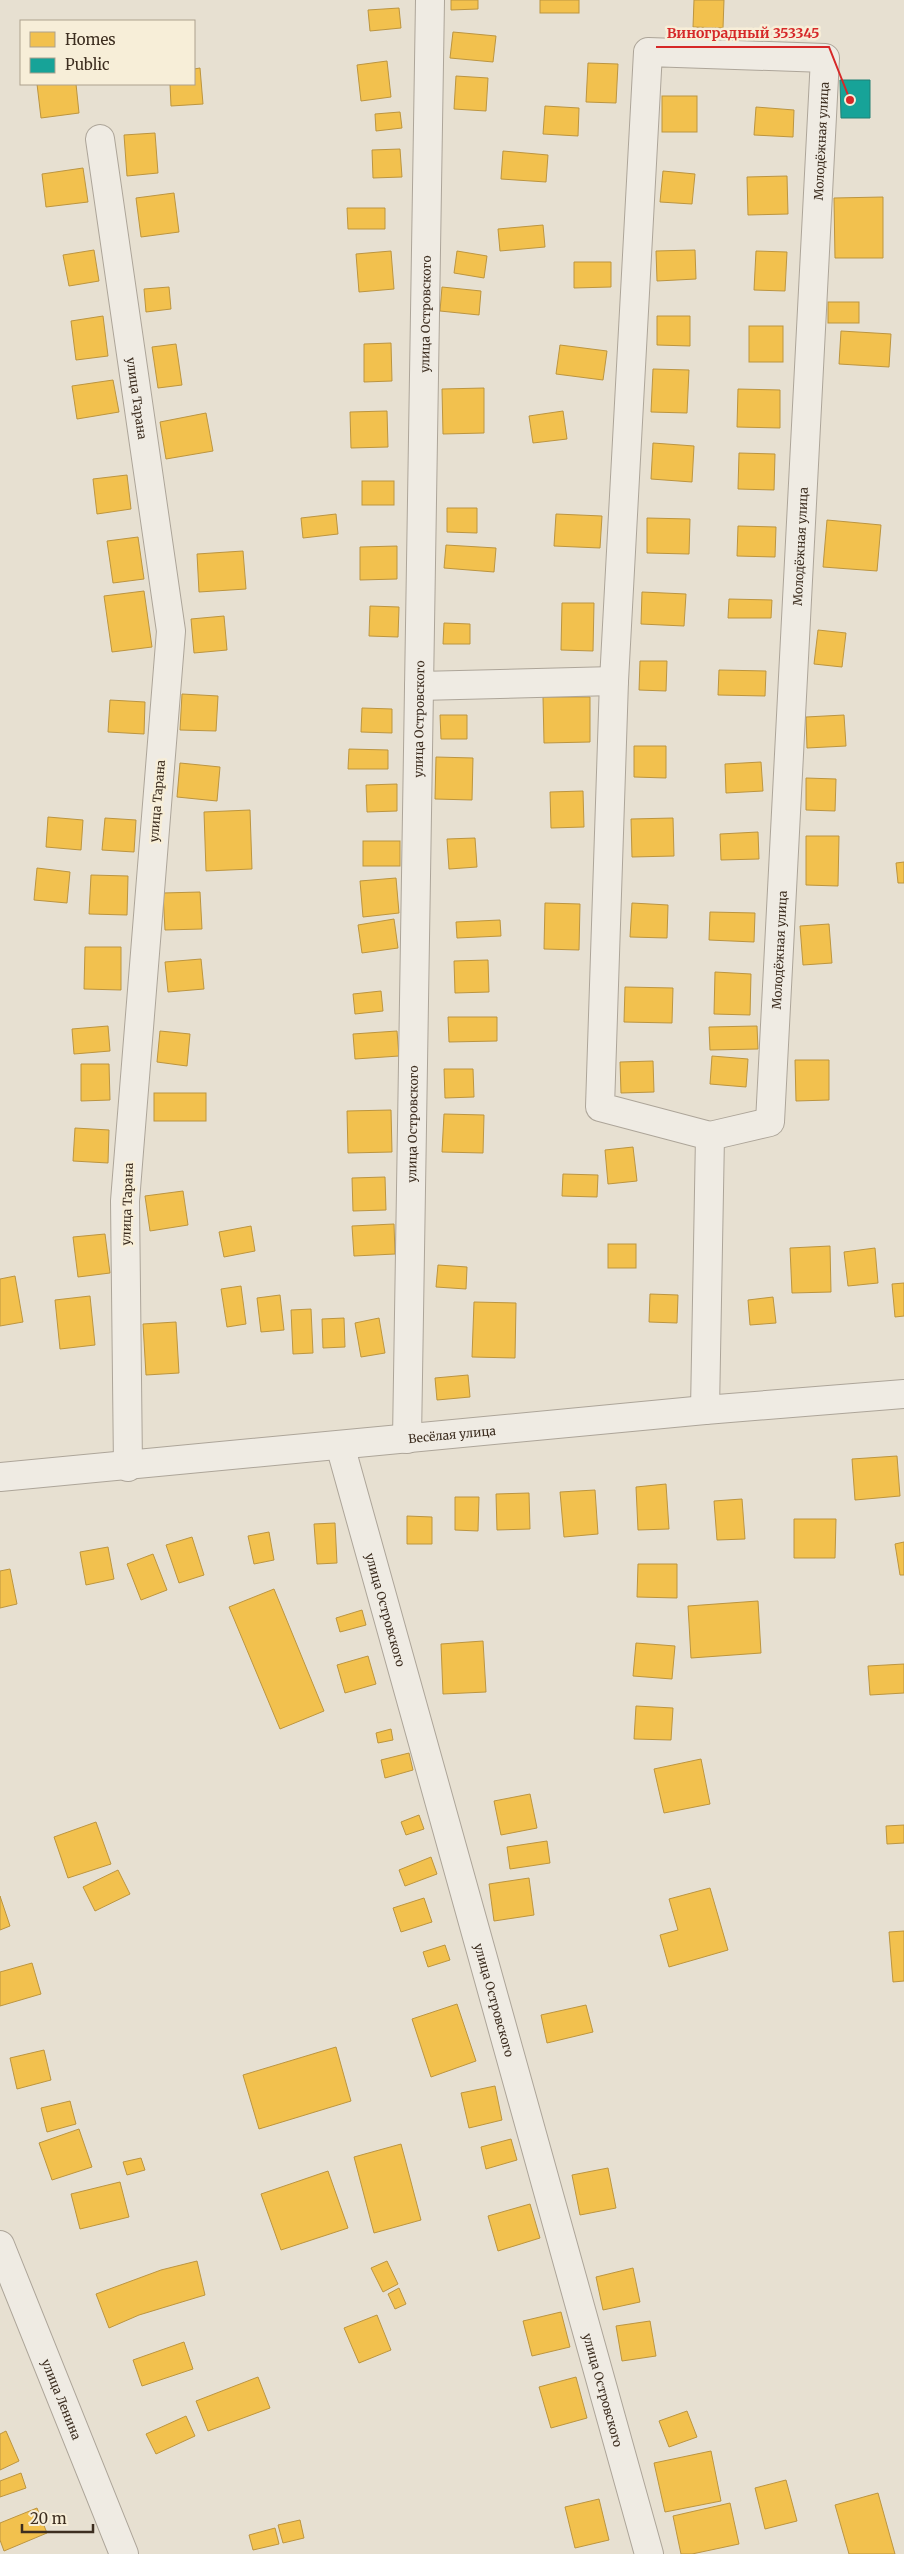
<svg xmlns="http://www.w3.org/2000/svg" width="904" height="2554" font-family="Merriweather,serif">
  <rect width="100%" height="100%" fill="#e7e0d1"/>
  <!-- homes -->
  <g fill="#f2c14e" stroke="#bc9540">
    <path d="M451,0h27v9l-27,1z"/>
    <rect x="540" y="0" width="39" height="13"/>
    <path d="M694,0h30l-1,28 -30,-1z"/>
    <path d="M399,8l2,20 -31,3 -2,-21z"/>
    <path d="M453,32l43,4 -3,26 -43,-4z"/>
    <path d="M387,61l4,36 -30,4 -4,-36z"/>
    <path d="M588,63l30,1 -2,39 -30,-1z"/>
    <path d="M200,68l3,36 -32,2 -1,-22h24v-15z"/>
    <path d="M456,76l32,2 -2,33 -32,-2z"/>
    <path d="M37,84h39l3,29 -38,5z"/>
    <rect x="662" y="96" width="35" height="36"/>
    <path d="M545,106l34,2 -1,28 -35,-2z"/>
    <path d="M756,107l38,3 -1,27 -39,-2z"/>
    <path d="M400,112l2,16 -26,3 -1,-17z"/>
    <path d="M155,133l3,40 -31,3 -3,-41z"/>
    <path d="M400,149l2,28 -29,1 -1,-28z"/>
    <path d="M503,151l45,4 -2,27 -45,-3z"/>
    <path d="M83,168l5,34 -42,5 -4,-33z"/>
    <path d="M663,171l32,3 -3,30 -32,-2z"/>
    <path d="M787,176l1,38 -40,1 -1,-38z"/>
    <path d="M174,193l5,39 -38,5 -5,-39z"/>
    <path d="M883,197v61h-48l-1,-60z"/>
    <path d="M347,208h38v21h-37z"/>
    <path d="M543,225l2,22 -45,4 -2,-22z"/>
    <path d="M94,250l5,31 -30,5 -6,-31z"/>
    <path d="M695,250l1,29 -39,2 -1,-30z"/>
    <path d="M391,251l3,38 -35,3 -3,-38z"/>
    <path d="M457,251l30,5 -3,22 -30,-5z"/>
    <path d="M756,251l31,1 -2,39 -31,-1z"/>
    <path d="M574,262h37v25l-37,1z"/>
    <path d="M169,287l2,22 -25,3 -2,-23z"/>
    <path d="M442,287l39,4 -2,24 -39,-4z"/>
    <rect x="828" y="302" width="31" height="21"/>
    <path d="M103,316l5,40 -32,4 -5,-39z"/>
    <path d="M657,316h33v30l-33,-1z"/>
    <rect x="749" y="326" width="34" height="36"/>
    <path d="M841,331l50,3 -2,33 -50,-3z"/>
    <path d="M391,343l1,38 -28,1v-38z"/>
    <path d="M176,344l6,41 -24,3 -6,-41z"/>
    <path d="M560,345l47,6 -4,29 -47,-6z"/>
    <path d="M653,369l36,1 -2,43 -36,-1z"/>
    <path d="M113,380l6,32 -42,7 -5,-33z"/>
    <path d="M484,388v45l-41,1 -1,-45z"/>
    <path d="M738,389l42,1v38l-43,-1z"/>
    <path d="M387,411l1,36 -37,1 -1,-36z"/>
    <path d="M563,411l4,28 -34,4 -4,-27z"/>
    <path d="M206,413l7,38 -47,8 -6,-37z"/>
    <path d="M653,443l41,3 -2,36 -41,-3z"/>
    <path d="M739,453l36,1 -1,36 -36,-1z"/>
    <path d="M127,475l4,34 -34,5 -4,-35z"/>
    <rect x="362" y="481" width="32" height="24"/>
    <path d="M447,508h30v25l-30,-1z"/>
    <path d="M336,514l2,20 -35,4 -2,-20z"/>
    <path d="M556,514l46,2 -2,32 -46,-2z"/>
    <path d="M647,518l43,1 -1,35 -42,-1z"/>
    <path d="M827,520l54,5 -4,46 -54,-4z"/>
    <path d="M738,526l38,1 -1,30 -38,-1z"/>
    <path d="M138,537l6,42 -31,4 -6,-42z"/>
    <path d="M446,545l50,3 -2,24 -50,-4z"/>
    <path d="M397,546v33l-37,1v-33z"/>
    <path d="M243,551l3,38 -47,3 -2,-38z"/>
    <path d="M144,591l8,56 -40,5 -8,-56z"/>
    <path d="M642,592l44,2 -2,32 -43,-2z"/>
    <path d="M729,599l43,1 -1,18h-43z"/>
    <path d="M562,603h32l-1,48 -32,-1z"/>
    <path d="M370,606l29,1 -1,30 -29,-1z"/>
    <path d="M224,616l3,34 -33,3 -3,-34z"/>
    <path d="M444,623l26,1v20h-27z"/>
    <path d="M818,630l28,3 -4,34 -28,-3z"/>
    <path d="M640,661h27l-1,30 -27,-1z"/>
    <path d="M719,670l47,1 -1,25 -47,-1z"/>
    <path d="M182,694l36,2 -2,35 -36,-1z"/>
    <path d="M543,697h47v45l-46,1z"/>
    <path d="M110,700l35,2 -1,32 -36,-2z"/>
    <path d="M362,708l30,1v24l-31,-1z"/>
    <path d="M440,715h27v24h-26z"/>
    <path d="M844,715l2,31 -39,2 -1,-31z"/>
    <path d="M634,746h32v32l-32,-1z"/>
    <path d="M349,749l39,1v19h-40z"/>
    <path d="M436,757l37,1 -1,42 -37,-1z"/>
    <path d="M761,762l2,29 -37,2 -1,-29z"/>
    <path d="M180,763l40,4 -3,34 -40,-4z"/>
    <path d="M806,778l30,1 -1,32 -29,-1z"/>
    <path d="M397,784v27l-30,1 -1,-27z"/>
    <path d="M583,791l1,36 -33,1 -1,-36z"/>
    <path d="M250,810l2,59 -46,2 -2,-59z"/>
    <path d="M48,817l35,3 -2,30 -35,-3z"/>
    <path d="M105,818l31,2 -2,32 -32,-2z"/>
    <path d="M673,818l1,38 -42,1 -1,-38z"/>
    <path d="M758,832l1,27 -38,1 -1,-26z"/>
    <path d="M806,836h33l-1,50 -32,-1z"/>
    <path d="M475,838l2,29 -28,2 -2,-30z"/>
    <rect x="363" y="841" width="37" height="25"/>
    <path d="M904,862v21h-6l-2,-20z"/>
    <path d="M37,868l33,4 -3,31 -33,-3z"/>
    <path d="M91,875l37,1 -1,39 -38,-1z"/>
    <path d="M396,878l3,35 -36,4 -3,-36z"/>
    <path d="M200,892l2,37 -37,1 -2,-37z"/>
    <path d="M545,903l35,1 -1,46 -35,-1z"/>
    <path d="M632,903l36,2 -1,33 -37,-1z"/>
    <path d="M710,912l45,1 -1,29 -45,-2z"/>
    <path d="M394,919l4,29 -36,5 -4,-28z"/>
    <path d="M500,920l1,16 -44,2 -1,-16z"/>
    <path d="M829,924l3,39 -29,2 -3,-39z"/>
    <path d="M85,947h36v43l-37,-1z"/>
    <path d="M201,959l3,30 -36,3 -3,-30z"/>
    <path d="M488,960l1,32 -34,1 -1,-32z"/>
    <path d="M715,972l36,2 -1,41 -36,-1z"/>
    <path d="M625,987l48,1 -1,35 -48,-1z"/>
    <path d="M381,991l2,20 -28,3 -2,-20z"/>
    <path d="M448,1017h49v24l-48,1z"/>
    <path d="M108,1026l2,25 -36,3 -2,-25z"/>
    <path d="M757,1026l1,23 -48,1 -1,-23z"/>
    <path d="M160,1031l30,3 -3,32 -30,-4z"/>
    <path d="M397,1031l2,25 -44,3 -2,-25z"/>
    <path d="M712,1056l36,3 -2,28 -36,-3z"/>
    <path d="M795,1060h34v40l-33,1z"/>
    <path d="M653,1061l1,31 -33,1 -1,-31z"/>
    <path d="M81,1064h28l1,36 -29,1z"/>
    <path d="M444,1069h29l1,28 -29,1z"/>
    <rect x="154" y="1093" width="52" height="28"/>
    <path d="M391,1110l1,42 -44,1 -1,-42z"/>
    <path d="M444,1114l40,1 -1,38 -41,-1z"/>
    <path d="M75,1128l34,2 -1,33 -35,-2z"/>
    <path d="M633,1147l4,34 -29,3 -3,-34z"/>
    <path d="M563,1174l35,1 -1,22 -35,-1z"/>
    <path d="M385,1177l1,33 -33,1 -1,-33z"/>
    <path d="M183,1191l5,34 -38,6 -5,-35z"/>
    <path d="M394,1224l1,30 -41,2 -2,-30z"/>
    <path d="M251,1226l4,25 -31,6 -5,-25z"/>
    <path d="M105,1234l5,39 -32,4 -5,-40z"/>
    <rect x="608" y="1244" width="28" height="24"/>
    <path d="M830,1246l1,46 -39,1 -2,-45z"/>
    <path d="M875,1248l3,35 -30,3 -4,-34z"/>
    <path d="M438,1265l29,2 -1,22 -30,-2z"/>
    <path d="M15,1276l8,46 -23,4v-47z"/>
    <path d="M904,1283v33l-9,1 -3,-33z"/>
    <path d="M241,1286l5,38 -19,3 -6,-38z"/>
    <path d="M650,1294l28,1 -1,28 -28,-1z"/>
    <path d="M280,1295l4,35 -23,2 -4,-34z"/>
    <path d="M90,1296l5,49 -35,4 -5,-49z"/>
    <path d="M773,1297l3,26 -26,2 -2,-25z"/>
    <path d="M474,1302l42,1 -1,55 -43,-1z"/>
    <path d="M311,1309l2,44 -20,1 -2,-44z"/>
    <path d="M344,1318l1,29 -22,1 -1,-29z"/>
    <path d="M379,1318l6,35 -24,4 -6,-34z"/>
    <path d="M176,1322l3,51 -33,2 -3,-51z"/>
    <path d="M468,1375l2,22 -33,3 -2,-22z"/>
    <path d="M897,1456l3,40 -45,4 -3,-41z"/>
    <path d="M666,1484l3,45 -31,1 -2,-43z"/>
    <path d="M595,1490l3,44 -34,3 -4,-45z"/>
    <path d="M529,1493l1,36 -33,1 -1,-36z"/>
    <path d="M455,1497h24l-1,34 -23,-1z"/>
    <path d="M742,1499l3,40 -28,1 -3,-39z"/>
    <path d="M407,1516l25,1v27h-25z"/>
    <path d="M794,1519h42l-1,39h-41z"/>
    <path d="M335,1523l2,40 -20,1 -3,-40z"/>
    <path d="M269,1532l5,28 -20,4 -6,-28z"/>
    <path d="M192,1537l12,38 -25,8 -13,-38z"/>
    <path d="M904,1542v33h-4l-5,-31z"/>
    <path d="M108,1547l6,32 -28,6 -6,-33z"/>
    <path d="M153,1554l14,36 -26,10 -14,-36z"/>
    <path d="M638,1564h39v34l-40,-1z"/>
    <path d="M10,1569l7,35 -17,4v-37z"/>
    <path d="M274,1589l50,122 -44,18 -51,-122z"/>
    <path d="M758,1601l3,52 -70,5 -3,-52z"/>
    <path d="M362,1610l4,15 -26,7 -4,-14z"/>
    <path d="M483,1641l3,51 -43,2 -2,-50z"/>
    <path d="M636,1643l39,3 -3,33 -39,-3z"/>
    <path d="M368,1656l8,28 -31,9 -8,-28z"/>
    <path d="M904,1664v29l-34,2 -2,-29z"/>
    <path d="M636,1706l37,2 -2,32 -37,-1z"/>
    <path d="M391,1729l2,11 -15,3 -2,-10z"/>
    <path d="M409,1753l4,17 -28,8 -4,-18z"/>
    <path d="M701,1759l9,45 -46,9 -10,-44z"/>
    <path d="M530,1794l7,34 -36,7 -7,-34z"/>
    <path d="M419,1815l5,14 -18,6 -5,-13z"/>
    <path d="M96,1822l15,42 -43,14 -14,-41z"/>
    <path d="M904,1825v18l-17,1 -1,-18z"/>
    <path d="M547,1841l3,22 -40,6 -3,-22z"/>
    <path d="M431,1857l6,17 -32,12 -6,-16z"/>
    <path d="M118,1870l12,24 -35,17 -12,-24z"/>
    <path d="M529,1878l5,37 -40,6 -5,-37z"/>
    <path d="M710,1888l18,62 -59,17 -9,-32 18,-5 -9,-31z"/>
    <path d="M0,1896l10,30 -10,4z"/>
    <path d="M424,1898l8,24 -31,10 -8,-24z"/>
    <path d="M904,1931v50l-11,1 -4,-50z"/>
    <path d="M445,1945l5,15 -22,7 -5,-15z"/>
    <path d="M32,1963l9,31 -41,12v-34z"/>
    <path d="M457,2004l19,57 -45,16 -19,-58z"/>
    <path d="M586,2005l7,27 -46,11 -6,-28z"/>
    <path d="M336,2047l15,54 -92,28 -16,-54z"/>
    <path d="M44,2050l7,30 -34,9 -7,-31z"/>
    <path d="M495,2086l7,34 -33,8 -8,-35z"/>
    <path d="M70,2101l6,23 -29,8 -6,-24z"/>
    <path d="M79,2129l13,38 -40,13 -13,-37z"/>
    <path d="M511,2139l6,21 -31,9 -5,-22z"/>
    <path d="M401,2144l20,76 -47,13 -20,-76z"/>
    <path d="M141,2158l4,12 -18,5 -4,-13z"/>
    <path d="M608,2168l8,40 -36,7 -8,-40z"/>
    <path d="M328,2171l20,57 -67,22 -20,-56z"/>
    <path d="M120,2182l9,35 -49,12 -9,-35z"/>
    <path d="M530,2204l10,34 -42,13 -10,-35z"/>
    <path d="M197,2261l8,34 -66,20 -30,13 -13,-34 65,-24z"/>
    <path d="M387,2261l11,23 -15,8 -12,-24z"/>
    <path d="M633,2268l7,34 -37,8 -7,-33z"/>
    <path d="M399,2288l7,16 -11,5 -7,-15z"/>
    <path d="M561,2312l9,35 -38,9 -9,-35z"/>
    <path d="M377,2315l14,35 -32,13 -15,-35z"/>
    <path d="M650,2321l6,35 -34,5 -6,-35z"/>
    <path d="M184,2342l9,27 -51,17 -9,-26z"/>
    <path d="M258,2377l12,31 -62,23 -12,-30z"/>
    <path d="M576,2377l11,41 -36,10 -12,-41z"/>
    <path d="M687,2411l10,26 -28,10 -10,-26z"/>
    <path d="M186,2416l9,20 -39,18 -10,-20z"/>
    <path d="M6,2431l13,30 -19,9v-36z"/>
    <path d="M711,2451l10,50 -56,11 -11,-49z"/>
    <path d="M21,2473l5,15 -26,9v-16z"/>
    <path d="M786,2480l11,41 -32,8 -10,-41z"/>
    <path d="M878,2493l17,61h-46l-14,-49z"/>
    <path d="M599,2499l10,41 -34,8 -10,-41z"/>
    <path d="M730,2503l9,41 -47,10h-11l-8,-38z"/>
    <path d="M37,2508l10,25 -43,18 -4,-11v-17z"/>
    <path d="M300,2520l4,18 -21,5 -5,-18z"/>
    <path d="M275,2528l4,16 -26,6 -4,-15z"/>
  </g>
  <!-- public -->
  <path fill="#17a398" stroke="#228074" d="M840,80h30v38h-29z"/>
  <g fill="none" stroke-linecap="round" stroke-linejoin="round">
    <!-- minor casing -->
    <g stroke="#ada599" stroke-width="30">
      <g id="minor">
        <path id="s1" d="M100,139l71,492 -46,570 3,266"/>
        <path d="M419,686l195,-5"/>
        <path id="s2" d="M705,1410l5,-274 60,-14 55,-1064 -177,-6 -34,629 -14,426 110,29"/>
        <path id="s3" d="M407,1439l23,-1439"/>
        <path id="s4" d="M340,1445l309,1109"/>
        <path id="s5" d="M0,1477l705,-67 199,-16"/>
        <path id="s6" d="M0,2245l124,309"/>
      </g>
    </g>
    <!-- minor -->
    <use href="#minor" stroke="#efebe3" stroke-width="28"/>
  </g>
  <g text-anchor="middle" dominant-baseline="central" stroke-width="5" stroke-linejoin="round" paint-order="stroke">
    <!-- street labels -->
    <g font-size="12" fill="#3d2e20" stroke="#f7eed8">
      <text stroke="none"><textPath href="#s2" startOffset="1318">Молодёжная улица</textPath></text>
      <text stroke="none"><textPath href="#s3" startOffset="1125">улица Островского</textPath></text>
      <text stroke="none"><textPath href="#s1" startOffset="262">улица Тарана</textPath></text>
      <text stroke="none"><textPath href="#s2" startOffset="912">Молодёжная улица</textPath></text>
      <text stroke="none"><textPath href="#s3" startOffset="720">улица Островского</textPath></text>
      <text transform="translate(157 801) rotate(-85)">улица Тарана</text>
      <text stroke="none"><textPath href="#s2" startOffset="508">Молодёжная улица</textPath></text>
      <text stroke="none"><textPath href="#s3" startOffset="315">улица Островского</textPath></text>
      <text transform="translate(127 1204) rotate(-88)">улица Тарана</text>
      <text stroke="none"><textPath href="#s5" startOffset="454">Весёлая улица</textPath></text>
      <text stroke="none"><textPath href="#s4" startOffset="171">улица Островского</textPath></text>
      <text stroke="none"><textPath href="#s4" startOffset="576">улица Островского</textPath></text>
      <text stroke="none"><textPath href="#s4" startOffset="981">улица Островского</textPath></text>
      <text stroke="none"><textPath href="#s6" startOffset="166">улица Ленина</textPath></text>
    </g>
  </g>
  <!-- callouts -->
  <path fill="none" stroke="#d62828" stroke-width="2" d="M850 100L829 47H656"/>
  <circle fill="#d62828" stroke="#f7eed8" stroke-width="2" cx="850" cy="100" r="5"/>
  <g font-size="14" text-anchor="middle" font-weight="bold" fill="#d62828" stroke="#f7eed8" stroke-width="5" stroke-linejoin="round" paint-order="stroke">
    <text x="743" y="38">Виноградный 353345</text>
  </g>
  <!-- legend -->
  <rect x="20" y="20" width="175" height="65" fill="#f7eed8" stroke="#ada18e"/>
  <rect x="30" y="32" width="25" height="15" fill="#f2c14e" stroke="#ada18e"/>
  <text x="65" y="45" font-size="15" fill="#3d2e20">Homes</text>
  <rect x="30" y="58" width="25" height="15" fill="#17a398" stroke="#ada18e"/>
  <text x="65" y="70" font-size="15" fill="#3d2e20">Public</text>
  <!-- scale -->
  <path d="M22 2524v8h71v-8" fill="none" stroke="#3d2e20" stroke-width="2.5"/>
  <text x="30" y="2524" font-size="15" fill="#3d2e20" stroke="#f7eed8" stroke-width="4" paint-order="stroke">20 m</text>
</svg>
